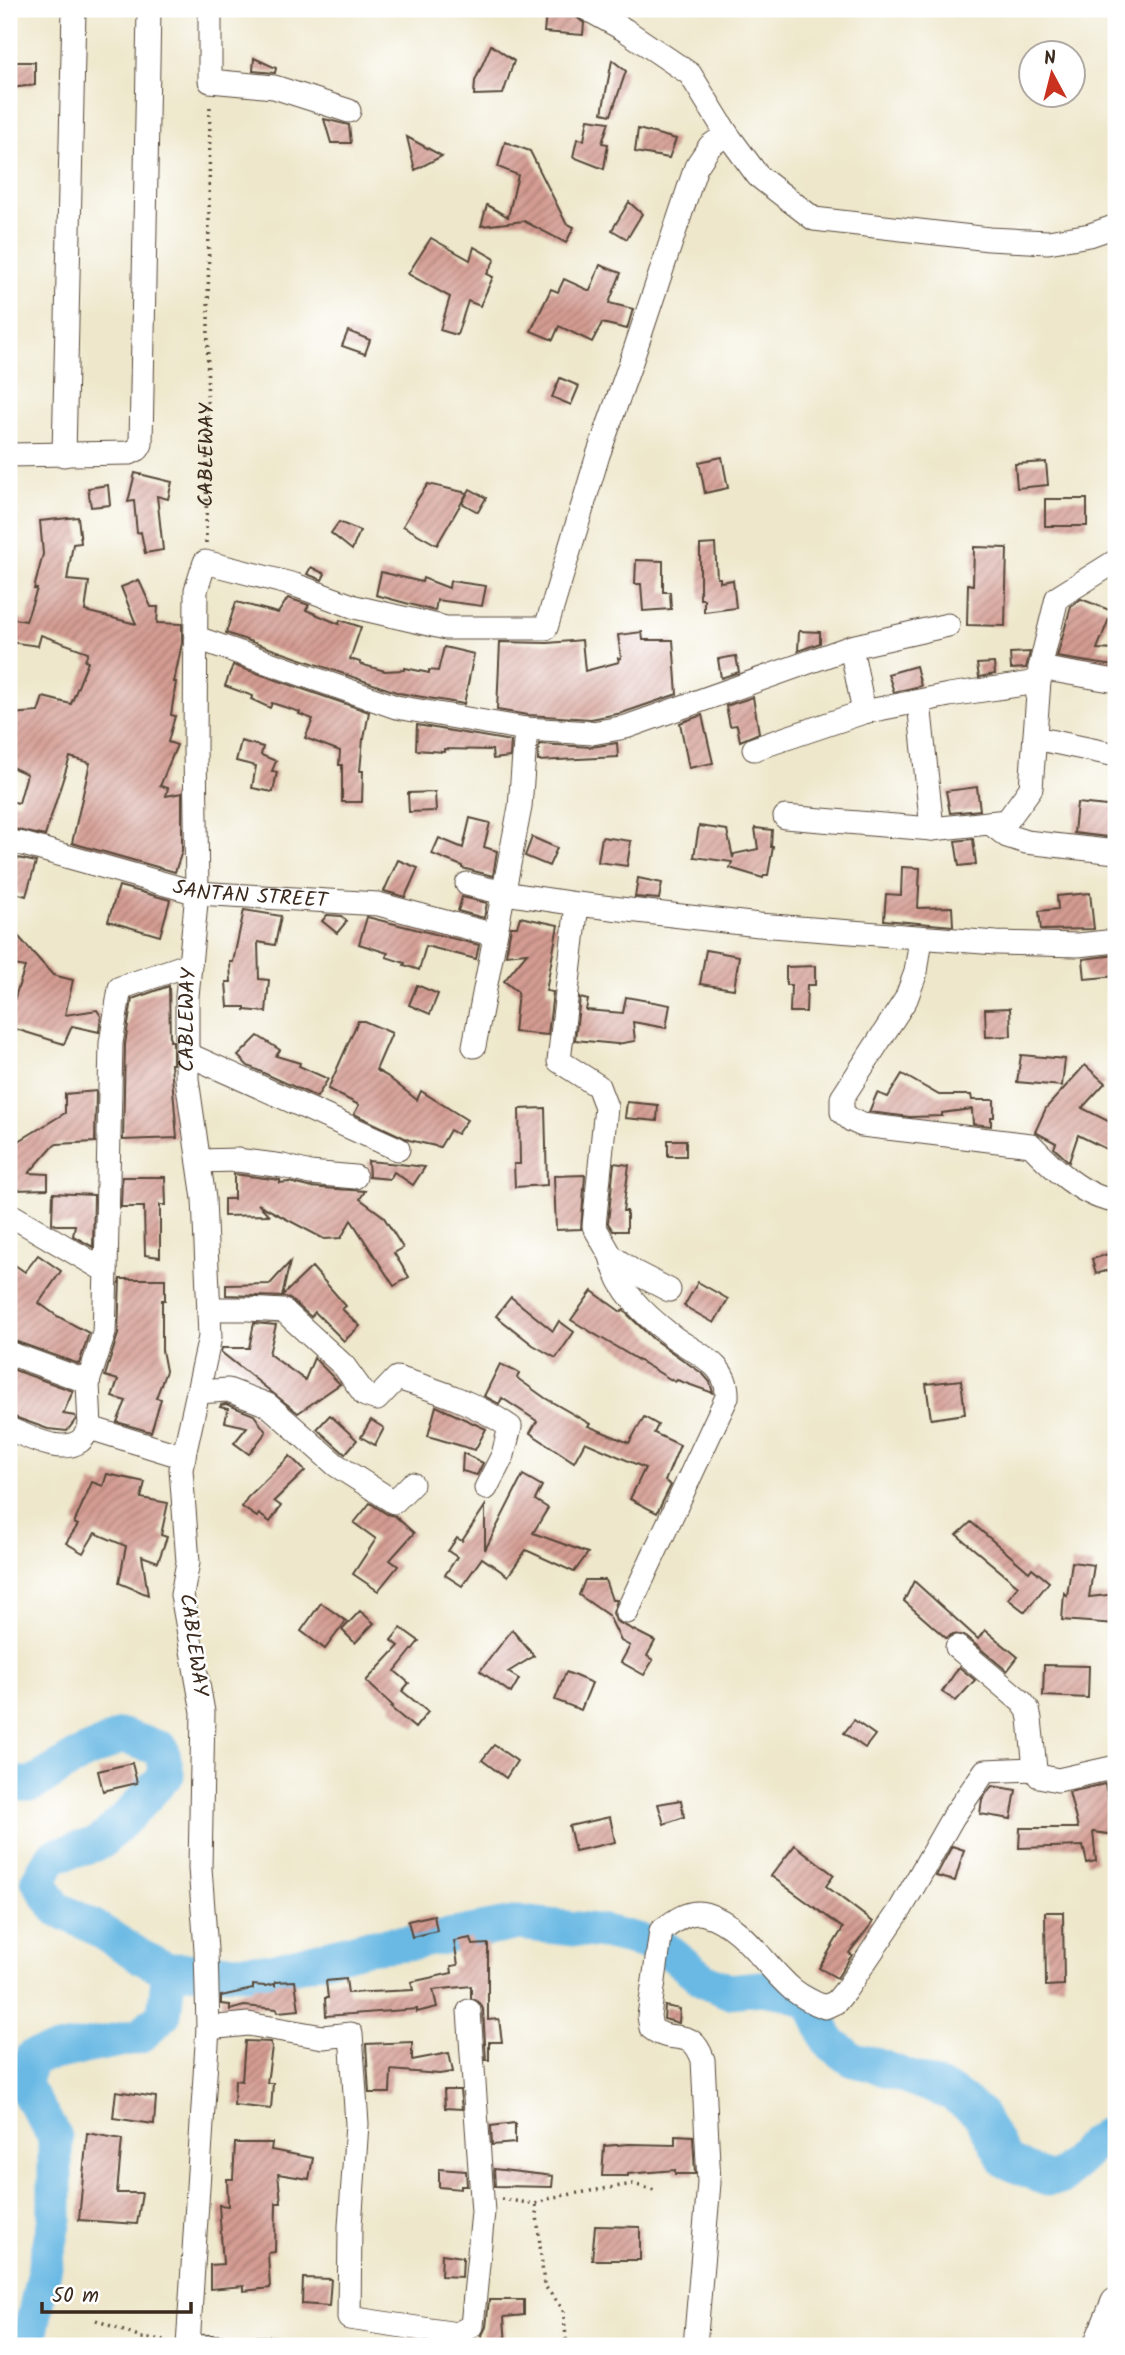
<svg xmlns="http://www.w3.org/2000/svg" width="1125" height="2355" font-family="Kalam,sans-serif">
  <defs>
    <pattern id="building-hatch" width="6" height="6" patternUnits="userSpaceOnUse" patternTransform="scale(1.75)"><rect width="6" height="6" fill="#d49c92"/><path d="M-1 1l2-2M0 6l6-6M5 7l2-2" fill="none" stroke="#ad7f77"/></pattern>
  </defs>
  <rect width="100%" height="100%" fill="#fff"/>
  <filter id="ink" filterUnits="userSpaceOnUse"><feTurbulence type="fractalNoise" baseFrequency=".0143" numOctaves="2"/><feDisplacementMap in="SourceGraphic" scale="14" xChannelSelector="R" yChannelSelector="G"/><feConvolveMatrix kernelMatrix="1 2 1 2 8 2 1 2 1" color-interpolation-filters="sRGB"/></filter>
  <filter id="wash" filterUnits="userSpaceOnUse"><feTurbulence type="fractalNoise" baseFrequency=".00686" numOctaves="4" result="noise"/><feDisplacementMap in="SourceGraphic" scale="28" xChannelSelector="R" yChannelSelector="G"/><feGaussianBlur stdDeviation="1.57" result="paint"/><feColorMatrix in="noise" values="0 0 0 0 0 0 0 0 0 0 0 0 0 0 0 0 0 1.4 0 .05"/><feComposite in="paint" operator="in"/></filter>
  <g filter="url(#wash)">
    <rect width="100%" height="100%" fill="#eee7cb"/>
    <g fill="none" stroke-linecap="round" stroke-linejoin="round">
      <!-- river -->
      <g stroke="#6ab9e4" stroke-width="35">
        <path d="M9,1784h24l44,-27 45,-21 40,13 5,25 -40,43 -27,26 -47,13 -15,24 18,28 38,19 51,32 24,11 103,1 94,-24 50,-5 103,-19 85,9 58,14 42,34 24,11 33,-3 25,4 26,11 17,39 24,18 22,5 76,28 28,20 27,48 41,18 15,-2 31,-33 11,-8 12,-4"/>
        <path d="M28,2346l27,-127v-82l-32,-53 9,-27 108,-21 24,-22 5,-44"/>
      </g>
    </g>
    <g id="blocks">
      <!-- building -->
      <g fill="url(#building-hatch)">
        <path d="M546,14l29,2 9,7 -1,12 -39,-3z"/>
        <path d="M491,45l23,16 -11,33 -29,1 1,-14z"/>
        <path d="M254,58l22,10 -1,5 -22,-2z"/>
        <path d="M612,60l14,11 -15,44 -9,-2z"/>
        <path d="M10,62h25v23l-26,3z"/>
        <path d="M324,119l25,6 2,18h-20z"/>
        <path d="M588,119l21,3 -7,21 6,1 -4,25 -31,-12 4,-18 7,1z"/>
        <path d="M638,129l38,10 -7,19 -34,-6z"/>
        <path d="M407,137l35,19 -27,14z"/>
        <path d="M505,142l25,9 36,72 8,4 -8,16 -42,-22 -43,5 6,-21 21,12 10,-42 -20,-8z"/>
        <path d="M629,202l13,12 -15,25 -15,-9z"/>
        <path d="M431,238l39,22 4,-13 21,12 -8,15 6,3 -13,29 -12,-5 -11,34 -17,-5 10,-33 -42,-23z"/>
        <path d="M600,265l21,8 -12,30 24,6 -6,20 -25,-6 -10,19 -33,-16 -6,14 -22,-9 20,-42 7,3 6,-13 26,12z"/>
        <path d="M348,331l22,9 -5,14 -23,-8z"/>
        <path d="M560,378l19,8 -8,19 -19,-8z"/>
        <path d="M722,457l6,31 -23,5 -6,-31z"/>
        <path d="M1046,462l2,23 -31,3 -2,-24z"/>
        <path d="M135,473l37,9 -4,17 -11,-3 6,54 -18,3 -4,-21 -4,1 -3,-32 -6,1z"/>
        <path d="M428,484l39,9 -30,52 -34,-19 13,-22 -1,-1z"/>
        <path d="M108,485l2,20 -19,2 -3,-19z"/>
        <path d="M470,489l16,9 -8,14 -16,-9z"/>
        <rect x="1045" y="499" width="42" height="27"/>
        <path d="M78,517l3,26 -8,1 -6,36 22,2 -4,29 51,13 -15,-37 18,-7 12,27h7l-1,16 25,1v19l-8,39h2l-5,33 4,1 -7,26 9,3 -17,41 8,2 -2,8 16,-3v58l-7,21 -103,-29 18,-80 -20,-6 -25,79 -36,-8v-27l10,2 8,-29 -18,-8v-52l29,-2 5,-15 28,7 17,-42 -3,-1 3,-9 -47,-17 -3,11 -29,-4v-24l17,3 11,-32h-3l9,-35 -3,-33z"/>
        <path d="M339,522l21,9 -8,19 -21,-17z"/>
        <path d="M715,544l2,34h3v4l13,-2 3,28 -32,4v-13h-4v-54z"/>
        <path d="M974,547l33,1 -2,78 -38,-1 1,-41 5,1z"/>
        <path d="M636,560l27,1v31h7l1,17 -28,2 -2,-27h-6z"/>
        <path d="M311,567l14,7 -3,6 -15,-6z"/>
        <path d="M381,572l41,10 1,-4 26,10 1,-7 36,5 -4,20 -45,-6 -2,11 -59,-16z"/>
        <path d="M288,598l21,7 -3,5 33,14 1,-4 21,7 -11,32 10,3v2l25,7 19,-1 1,-2 24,5v-3l9,1 6,-24 30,7 -10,50 -65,-11 -173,-60 10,-31 42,11z"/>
        <path d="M1081,599l31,12 -15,38 19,1v13h-2v3l-57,-9 14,-51z"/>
        <path d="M799,631l21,1v11l-22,8z"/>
        <path d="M642,632l1,8h30l4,54 -55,19 -31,6 -63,-4 -31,-5 3,-68 48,1 34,-3 3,31 34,-9 -1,-4h3l-3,-23z"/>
        <path d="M1030,652l-4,16 -15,1 -1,-16z"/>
        <path d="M736,656l3,16 -18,6 -3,-19z"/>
        <path d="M994,663l1,11 -16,3 -2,-13z"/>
        <path d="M233,665l136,47 -5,27h-1l-3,32h3l-1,31h-20v-37h-3l1,-14 -35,-13 8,-19 -14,-5 1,-2 -28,-9 -2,5 -19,-9 2,-3 -28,-10z"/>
        <path d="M916,666l5,20 -27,6 -6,-18z"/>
        <path d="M753,697l6,36 -19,8 -3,-16 -7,1 -4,-20z"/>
        <path d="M702,715l11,48 -24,5 -9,-45z"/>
        <path d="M417,725l94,16 -1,16 -17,2 -1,-9 -48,-1v3l-28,-2z"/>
        <path d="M241,741l22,6 -2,8 15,6 -4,10 5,1 -4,20 -21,-4 4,-22 -20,-5z"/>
        <path d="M617,743l1,14 -80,4 1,-17 52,3z"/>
        <path d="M977,787l3,23 -30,3 -4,-22z"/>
        <path d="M435,792l1,19 -27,1 -1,-19z"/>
        <path d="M1077,803l39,4v31l-42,-5z"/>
        <path d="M470,818l20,5 -6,24 13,4 -4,25 -31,-8v-2l-30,-12 7,-16 24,10z"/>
        <path d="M699,826l28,4 6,28 1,-4 24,-5 -3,-21 17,2 -1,17h2l-5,28h-4l-1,3 -33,-10 2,-6 -38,-5z"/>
        <path d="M532,837l25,11 -8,18 -24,-10z"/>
        <path d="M602,837l29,4 -4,25 -29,-4z"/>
        <path d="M973,839l3,25 -17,2 -4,-25z"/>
        <path d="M9,856l27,6 -10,34 -17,-5z"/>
        <path d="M398,860l20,8 -13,29 -21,-6z"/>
        <path d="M902,867l18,1 -2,40 34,-1 1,19 -69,-6 2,-26 15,1z"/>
        <path d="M638,878l24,5 -3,16 -24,-2z"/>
        <path d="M119,886l51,14 -10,36 -52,-15z"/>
        <path d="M1090,893l4,36 -53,1 -2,-19 19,-2 -1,-13z"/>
        <path d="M462,897l25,6 -3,15 -26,-7z"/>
        <path d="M244,910l37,6 -6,29 -17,-3 1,37 10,1 -3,32 -21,-2v-3h-17l-2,-25h5l-1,-20h3z"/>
        <path d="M327,915l14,1 6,5 -10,12 -15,-12z"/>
        <path d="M367,917l112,28 -3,14 -50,-13 -7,24 -15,-5 1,-2 -19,-6 2,-4 -29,-9z"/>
        <path d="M520,917l38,8 -12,66 7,1 -5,43 -34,-3 4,-40 -14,-11 23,-28 -21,2 5,-28h6z"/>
        <path d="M9,926l44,49 20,5 -8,35 32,-5 4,6 -2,16 -27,-6 -8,18 -55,-17v-12l16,-48 -16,-3z"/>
        <path d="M706,950l33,6 -5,33 -34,-5z"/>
        <path d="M1116,955v21l-31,3 -2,-20z"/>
        <path d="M815,966v19h-8l-1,27h-16l1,-27h-5v-18z"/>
        <path d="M417,985l21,9 -8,20 -21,-9z"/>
        <path d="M169,986l1,55h3v23h-2l6,74 -54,2 2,-96 7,-45z"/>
        <path d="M626,997l44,8 -4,23 -33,-6 2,19 -18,3 -42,-4 5,-42 8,2 -2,10 37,3z"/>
        <path d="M1010,1008l1,28 -25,1 -1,-28z"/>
        <path d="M358,1021h6l28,12 -16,37 11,6 30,24 4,-9 46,29 -10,14 -7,-4 -10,17 -31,-7 -55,-26 5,-9 -31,-16z"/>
        <path d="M258,1036l22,14 -4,6 24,7 -1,3 29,13 -11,18 -69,-31 -10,-10z"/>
        <path d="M1021,1055l44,4 -3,27 -45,-4z"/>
        <path d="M1085,1065l20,18 -23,25 34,17v29l-38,-19 -9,27 -15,-14 2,-5 -21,-11 11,-24z"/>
        <path d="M902,1074l37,21h32l1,5h22v17h-3v9l-18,-2 -1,-15 -30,4v3l-32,1 -41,-5 8,-19 11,4z"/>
        <path d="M96,1091l-1,51 -38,2 -5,3 -23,26 19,1v15l-33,1 -6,7v-50l56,-34v-19z"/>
        <path d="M627,1102l31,3 -1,16 -32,-3z"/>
        <path d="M545,1108l2,77 -32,2 -1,-23h6l-1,-55z"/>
        <rect x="668" y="1140" width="18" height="16"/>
        <path d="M368,1161l31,3 26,3 -12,18 -19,-13 -4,7 -21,-2z"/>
        <path d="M614,1163l15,2 -6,46h4v20h-14l-5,-8z"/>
        <path d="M234,1174l46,6v3l9,-1 20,5 56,4 -5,8 23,17 20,32 -9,5 15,24 -15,9 -43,-66 -10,18 -17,1 -66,-35 11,11 -45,1v-17h10z"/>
        <path d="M585,1175l-4,54 -25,1 -2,-54z"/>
        <path d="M122,1177h43l1,28h-6v52l-15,-2 -1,-48h-23z"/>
        <path d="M53,1193l41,2 -1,52 -20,-11 2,-11h-19l-4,-2z"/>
        <path d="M1108,1254l4,15 -16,5 -4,-15z"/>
        <path d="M38,1255l23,16 -22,32 18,13 32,17 -10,31 -70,-25v-78l16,11z"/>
        <path d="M290,1262l-8,34 30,-29 34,39 -4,3 18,17 -16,15 -29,-29 -4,5 -18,-16 -7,-4 -60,-2v-10l44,-1z"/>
        <path d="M120,1279h45v21h-3v50l4,21 -10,27 5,1 -10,33 -34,-10 9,-21 -14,-4 6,-17 -13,-4 13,-42z"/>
        <path d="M698,1282l30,17 -14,24 -30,-17z"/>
        <path d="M592,1291l29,21 2,-2 30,29 50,35 7,8 3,11 -36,-13 -2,2 -104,-62z"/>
        <path d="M511,1297l42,34 6,-10 15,11 -18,26 -23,-13 -37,-29z"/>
        <path d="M254,1323l22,2 -7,29 36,26 9,-22 26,26 -42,29 -77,-61 1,-4h27z"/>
        <path d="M500,1364l19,9 -2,5 28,20 45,26 -2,2 41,17 15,-26 14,8 -4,8 26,12 -15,36 6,4 -14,28 -27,-14 15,-31 -60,-26 -11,20 -44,-29 7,-12 -35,-23 -3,6 -15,-8z"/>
        <path d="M9,1368l64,23 -10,23 12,2 1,3 -9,12 -19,-2 -39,-14z"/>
        <path d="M961,1380l4,34 -34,5 -5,-35z"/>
        <path d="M226,1404l28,11 12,17 -17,22 -15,-11 13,-16 -22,-5 3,-13 -8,-2 1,-2z"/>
        <path d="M436,1406l50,23 -11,21 -47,-14z"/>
        <path d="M330,1415l27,25 -12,14 -28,-25z"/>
        <path d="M371,1420l13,8 -9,17 -14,-8z"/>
        <path d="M463,1453l20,10 -6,12 -15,-4z"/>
        <path d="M290,1456l15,15 -31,30 7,5 -11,16 -11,-8 -2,3 -15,-10 5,-9z"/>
        <path d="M107,1474l38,8 -4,16 27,5 -7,32 6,2 -9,25 -16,-6 6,39 -29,-12 7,-37 -31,-13 -12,20 -17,-10 12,-18 -4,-2 18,-41 11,4z"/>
        <path d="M523,1475l19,11 -7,14 13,8 -15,25 55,20 -14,19 -48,-22 -18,26 -26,-18 -20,28 -17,-11 12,-18 -9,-6 9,-13 5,3 23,-35v44z"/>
        <path d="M370,1503l17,11 8,2 19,17 -24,27 8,6 -20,25 -25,-17 23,-35 -22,-16z"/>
        <path d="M971,1522l58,50 3,-4 17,14 -24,30 -17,-13 10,-13 -61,-51z"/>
        <path d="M1072,1562l22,3 -5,32 27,-3v30l-54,-4 2,-27 3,3z"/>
        <path d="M585,1580h20l7,20h5l-4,13 3,8 39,20 -8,15 6,4 -9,15 -23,-13 9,-16 -9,-5 -12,-25 -30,-21z"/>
        <path d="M914,1581l64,58 7,-9 33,27 -11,14 -42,-35 -12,-2 -7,4 -42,-37z"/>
        <path d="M321,1603l25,18 -21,28 -24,-18z"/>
        <path d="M360,1611l14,12 -19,20 -13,-13z"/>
        <path d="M401,1628l18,13 -24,30 14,12 -7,8 26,21 -13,16 -24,-20 2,-2 -27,-25 33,-35 -8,-6z"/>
        <path d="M512,1630l22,26 -26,16 11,7 -8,14 -31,-22z"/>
        <path d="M1044,1665l45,1 -1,32 -45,-2z"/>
        <path d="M959,1667l16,13 -19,21 -14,-9z"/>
        <path d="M566,1672l26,11 -11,27 -26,-10z"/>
        <path d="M854,1720l21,15 -10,13 -21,-15z"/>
        <path d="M494,1745l23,16 -11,17 -24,-18z"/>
        <path d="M132,1763l5,20 -34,8 -5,-20z"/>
        <path d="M1105,1784l11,51 -23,-3 3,29 -9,2 -4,-17 -64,2 1,-20h58l-9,-36z"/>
        <path d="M992,1786l24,4 -5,29 -31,-5 2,-15z"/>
        <path d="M681,1800l3,17 -20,7 -6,-20z"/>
        <path d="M610,1817l5,25 -40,9 -6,-25z"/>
        <path d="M795,1845l39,30 -8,11 47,36 -24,31 3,2 -15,23 -18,-10 24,-40 -72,-52z"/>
        <path d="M952,1846l12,4 -9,31 -19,-5z"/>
        <path d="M1045,1912h18l1,73 -18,1z"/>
        <path d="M434,1915l3,16 -25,6 -4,-16z"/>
        <path d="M471,1938l2,7 15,-1v76l11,-1 3,23h-13v18h-3l-3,-51 -3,-6 -9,-5v-12l-38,4 4,17 -20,5v-3l-91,7 -1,-18h3l-2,-17 20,-2 2,14 65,-3 -2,-8 41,-9 -1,-7 7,-1 -4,-24z"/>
        <path d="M295,1981l4,29 -21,2 -1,-3 -33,-3 -14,4v-5l-9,-1v-8l32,-7v-4l12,1 10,-2v3v-5z"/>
        <path d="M665,2006l15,3 -1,14 -15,-4z"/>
        <path d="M245,2041l25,1 2,5 -5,36h6l-2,26 -37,-4 1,-25 7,1z"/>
        <path d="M412,2042v18l37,-7 4,19 -14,2 -48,-4 -1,23h-21l-3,-49z"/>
        <path d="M444,2090h16l2,19 -17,-1z"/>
        <path d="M116,2091l40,6 -2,27 -41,-6z"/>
        <path d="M515,2123v20l-23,2 -1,-19z"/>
        <path d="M87,2133l35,6 -5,54h25l-5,31 -58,-4z"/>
        <path d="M675,2135l18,1 2,38h-20v-4l-47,4v2h-26l2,-30 25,-2 46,1z"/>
        <path d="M235,2143h37l-1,7 42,8 -4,21 -31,-5 3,29h-5l-1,49 -7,1 2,35 -26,3v-5l-34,3v-24l13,-1 -4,-59 9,1 -1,-27h6z"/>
        <path d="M439,2169l27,2 1,15h-6v3l-22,-2z"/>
        <path d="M494,2169l59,7 -1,11 -57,-1z"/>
        <path d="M595,2226l45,1v33h-48z"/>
        <path d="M442,2254l21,3 -1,20 -21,-1z"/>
        <path d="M303,2278l28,1 -2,27 -27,-2z"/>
        <path d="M489,2300h35v15l-20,2 2,29h-23l-1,-11 4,-8z"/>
      </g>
    </g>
  </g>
  <g filter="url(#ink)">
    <use href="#blocks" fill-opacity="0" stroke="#564638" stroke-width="2"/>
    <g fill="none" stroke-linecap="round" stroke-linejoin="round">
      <!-- service casing -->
      <g stroke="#564638" stroke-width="15">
        <path id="service" d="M188,2341l87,2"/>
      </g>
      <!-- minor casing -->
      <g stroke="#564638" stroke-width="25">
        <g id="minor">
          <path d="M210,9v72l64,6 75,24"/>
          <path d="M587,9l38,21 65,44 37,60 31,42 56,43 175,20 59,3 42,-7 26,-9"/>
          <path d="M9,455l121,-2 8,-4 3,-5 8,-435"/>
          <path d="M64,455l10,-446"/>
          <path d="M197,638l199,69 130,22 66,4 34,-6 225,-80 97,-22"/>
          <path d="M851,647l13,65"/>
          <path d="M1040,668l76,13"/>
          <path d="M919,702l13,127"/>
          <path d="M1035,738l81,17"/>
          <path d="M754,749l110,-37 85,-17 90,-13"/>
          <path d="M785,817l147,12 75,-8 24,-33 9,-120 17,-70 59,-37"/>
          <path d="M990,823l17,13 19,6 90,10"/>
          <path id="s2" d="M9,842l14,2 174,49 181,11 117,31"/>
          <path d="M467,884l37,9 73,11 182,21 237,18 82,2 38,-4"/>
          <path d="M577,904l-18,157 39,25 8,21 -12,119 17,30 23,16 35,18"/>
          <path d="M921,938l-5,34 -10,27 -64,99v14l9,8 11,5 169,20c21,22 53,53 85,56"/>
          <path d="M474,1046l46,-239 6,-78"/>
          <path d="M187,1054l211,95"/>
          <path d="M199,1161l38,-1 46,6 27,7 45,4"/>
          <path d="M9,1214l97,57 -2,62 -16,49"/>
          <path d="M611,1256c7,35 34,59 61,80 22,17 57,27 55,61l-100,215"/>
          <path d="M106,1271l5,-228 9,-55 70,-24"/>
          <path d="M209,1309h39l36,2 60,55 21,29 12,4 20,-21c39,12 79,25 113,49l-7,28 -17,33"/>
          <path d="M9,1353l79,29 2,46 94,29"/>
          <path d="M198,1392l30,-2 40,15 68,60 58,37 18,-18"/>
          <path d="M9,1429c19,7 51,26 71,12 4,-3 7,-9 10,-13"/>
          <path d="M957,1647l65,55 6,8 2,9 5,50 4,7 19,4 58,-13"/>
          <path d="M208,2028l40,-4 75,13 28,-3 6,90 -7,102 -1,92 108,16v12"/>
          <path d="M457,2334l15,-8 11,-114 -14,-201"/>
          <path id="s3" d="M188,2346l20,-318 -2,-78 -6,-82 3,-156 -21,-117 6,-33 -7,-93 29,-132 -6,-138 -17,-120v-83l10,-103 -2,-146 1,-157 9,-28 90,23 60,22 91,21h100l52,-173 33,-93 65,-195 14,-21 17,-12"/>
          <path d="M695,2346l14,-163 -6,-123c-12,-35 -29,-14 -52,-32l-2,-12 12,-85c12,-9 28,-22 44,-17 38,11 59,51 87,75 9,7 22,14 33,18l11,-5 9,-11 55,-81 53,-93 32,-46 50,-2"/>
        </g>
      </g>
      <!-- tertiary casing -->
      <g stroke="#564638" stroke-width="32">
        <path id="tertiary" d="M1098,2346l18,-43"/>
      </g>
      <!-- path -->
      <g stroke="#564638" stroke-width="3.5" stroke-dasharray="2 5" stroke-linecap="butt">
        <path id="s1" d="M206,543l4,-441"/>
        <path d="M501,2199l34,5 19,-7 79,-13 25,7"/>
        <path d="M536,2205l8,80 19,24 4,37"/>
        <path d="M96,2320l45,18 27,2"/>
      </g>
      <!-- service -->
      <use href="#service" stroke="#fff" stroke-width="12"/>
      <!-- minor -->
      <use href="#minor" stroke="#fff" stroke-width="23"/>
      <!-- tertiary -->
      <use href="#tertiary" stroke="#fff" stroke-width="30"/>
    </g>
  </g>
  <g text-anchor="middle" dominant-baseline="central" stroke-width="5" stroke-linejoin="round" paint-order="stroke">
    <!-- street labels -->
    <g font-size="21" fill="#3b2a1e" stroke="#fff">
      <text stroke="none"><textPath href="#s1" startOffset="88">CABLEWAY</textPath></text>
      <text stroke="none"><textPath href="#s2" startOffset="248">SANTAN STREET</textPath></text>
      <text stroke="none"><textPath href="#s3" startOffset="1334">CABLEWAY</textPath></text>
      <text transform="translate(193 1645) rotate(82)">CABLEWAY</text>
    </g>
  </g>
  <!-- margin -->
  <rect width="1125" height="2355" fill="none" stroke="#fff" stroke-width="35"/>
  <!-- north arrow -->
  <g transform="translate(1052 74) rotate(353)"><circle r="33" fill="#ffffff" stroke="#b1aaa5" stroke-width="2"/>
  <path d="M0-5L12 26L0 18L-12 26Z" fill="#c8321e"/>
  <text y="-10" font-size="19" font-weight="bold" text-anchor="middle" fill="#3b2a1e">N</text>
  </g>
  <!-- scale -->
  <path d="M42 2302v10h149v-10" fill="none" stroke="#3b2a1e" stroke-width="3.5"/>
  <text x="52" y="2302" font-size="21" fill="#3b2a1e" stroke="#ffffff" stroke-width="5" paint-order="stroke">50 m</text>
</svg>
